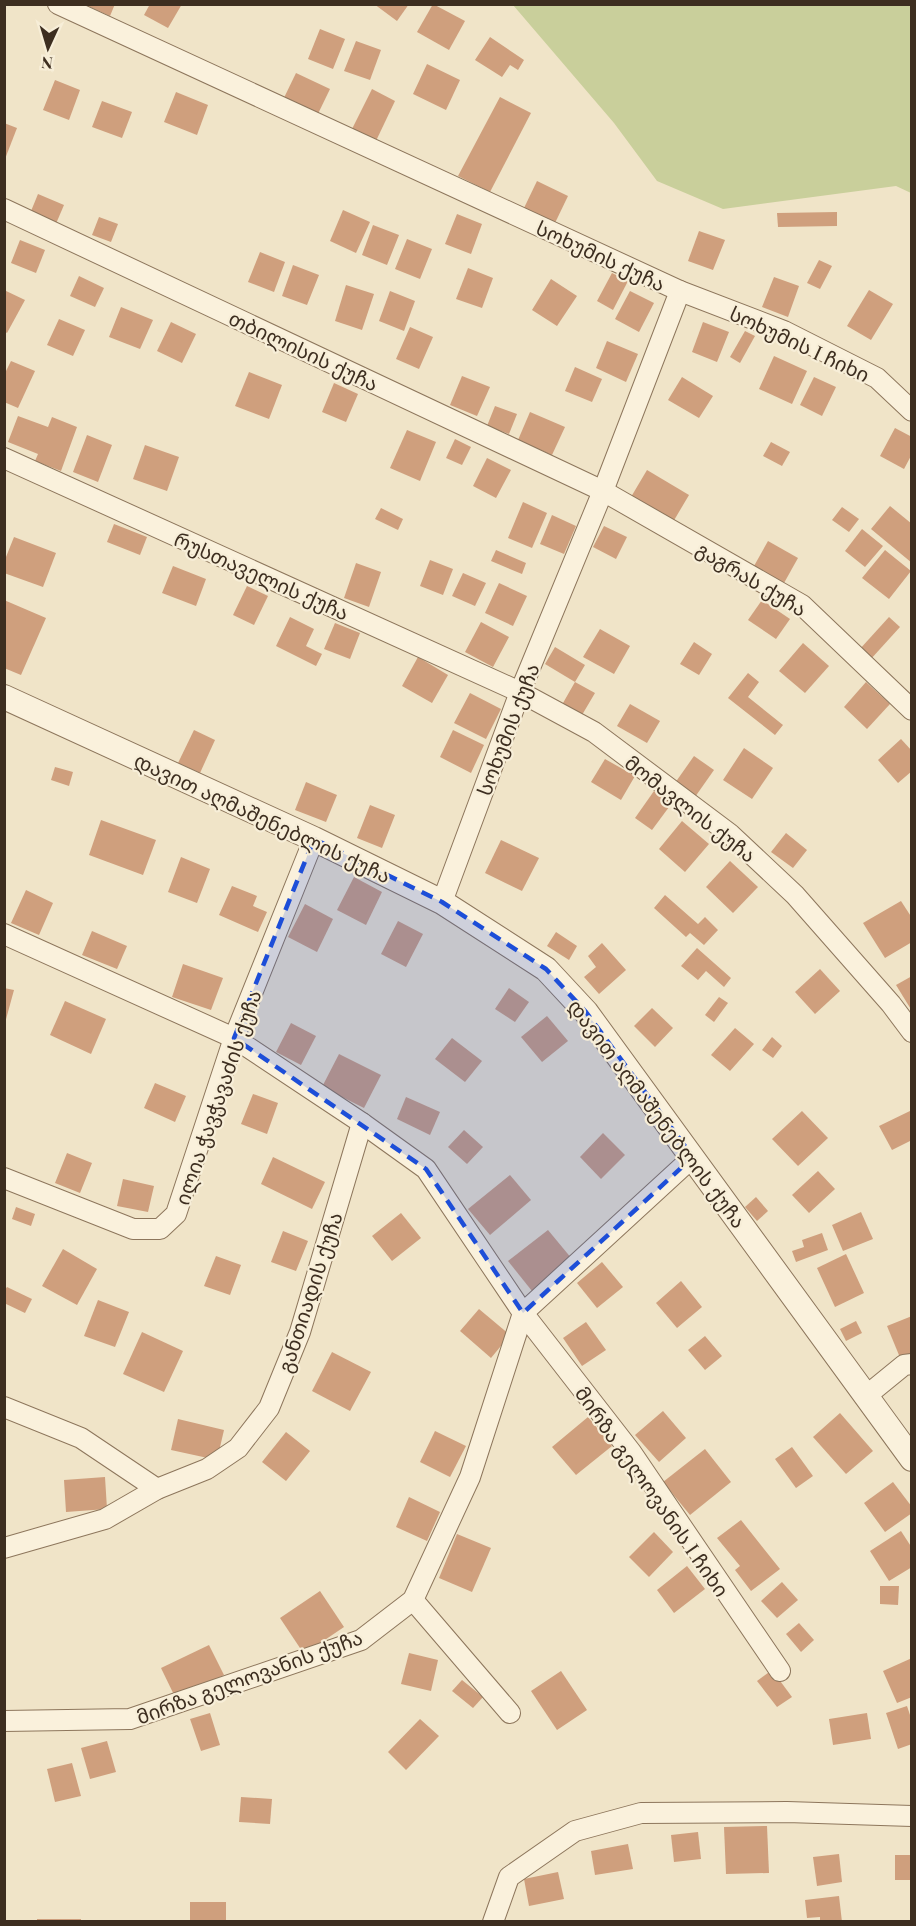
<svg xmlns="http://www.w3.org/2000/svg" width="916" height="1926" font-family="'Playfair Display','Noto Sans Georgian',serif">
  <rect width="100%" height="100%" fill="#f0e4c8"/>
  <!-- green -->
  <path fill="#c9cf9b" d="M513,5h398v188l-15,-7 -173,23 -66,-28 -43,-58z"/>
  <!-- building -->
  <g fill="#cf9f7d">
    <path d="M89,4h26l-5,12 -22,-10z"/>
    <path d="M150,4h32l-14,24 -24,-13z"/>
    <path d="M374,4h35l-12,17z"/>
    <path d="M433,4l32,17 -16,29 -32,-18z"/>
    <path d="M320,29l25,10 -12,30 -25,-10z"/>
    <path d="M490,37l34,23 -6,10 -8,-5 -8,12 -27,-17z"/>
    <path d="M356,41l25,9 -11,30 -26,-9z"/>
    <path d="M427,64l33,16 -14,30 -33,-16z"/>
    <path d="M296,73l34,16 -15,31 -34,-16z"/>
    <path d="M55,80l25,10 -11,30 -26,-10z"/>
    <path d="M372,89l23,12 -20,42 -24,-12z"/>
    <path d="M176,92l32,13 -11,30 -33,-13z"/>
    <path d="M500,97l31,16 -41,79 -32,-16z"/>
    <path d="M102,101l30,11 -10,26 -30,-11z"/>
    <path d="M4,123l13,5 -12,31h-1z"/>
    <path d="M537,181l31,15 -13,27 -31,-15z"/>
    <path d="M38,194l26,11 -9,21 -26,-10z"/>
    <path d="M343,210l27,12 -14,31 -26,-12z"/>
    <path d="M837,212v14l-59,1 -1,-14z"/>
    <path d="M457,214l25,10 -11,30 -26,-10z"/>
    <path d="M99,217l19,7 -7,18 -19,-7z"/>
    <path d="M373,225l26,10 -12,30 -25,-10z"/>
    <path d="M699,231l26,9 -12,30 -25,-9z"/>
    <path d="M407,239l25,10 -12,30 -25,-10z"/>
    <path d="M20,240l25,10 -9,23 -25,-10z"/>
    <path d="M260,252l25,10 -11,30 -26,-10z"/>
    <path d="M819,260l13,6 -12,23 -13,-6z"/>
    <path d="M293,265l26,10 -12,30 -25,-9z"/>
    <path d="M468,268l25,10 -11,30 -26,-9z"/>
    <path d="M612,273l16,8 -15,29 -16,-9z"/>
    <path d="M79,276l25,12 -9,19 -25,-11z"/>
    <path d="M774,277l25,9 -11,31 -26,-10z"/>
    <path d="M551,279l26,17 -20,30 -25,-16z"/>
    <path d="M346,285l28,9 -12,36 -27,-9z"/>
    <path d="M4,290l21,10 -18,33 -3,-2z"/>
    <path d="M869,290l24,14 -22,36 -24,-14z"/>
    <path d="M390,291l25,10 -11,30 -25,-10z"/>
    <path d="M630,291l24,12 -15,29 -24,-13z"/>
    <path d="M121,307l32,13 -13,29 -31,-12z"/>
    <path d="M59,319l26,11 -12,26 -26,-11z"/>
    <path d="M171,322l25,12 -14,29 -25,-12z"/>
    <path d="M703,322l26,10 -12,30 -25,-10z"/>
    <path d="M410,327l23,10 -14,32 -23,-10z"/>
    <path d="M745,331l10,5 -15,27 -10,-6z"/>
    <path d="M607,341l31,13 -12,28 -30,-14z"/>
    <path d="M774,356l33,15 -15,33 -33,-15z"/>
    <path d="M11,361l24,10 -17,37 -14,-6v-27z"/>
    <path d="M575,367l27,12 -10,23 -27,-11z"/>
    <path d="M249,372l33,13 -13,34 -34,-13z"/>
    <path d="M462,376l28,11 -13,29 -27,-11z"/>
    <path d="M682,377l31,19 -14,22 -31,-18z"/>
    <path d="M814,377l22,10 -14,29 -22,-11z"/>
    <path d="M334,383l24,11 -12,28 -24,-10z"/>
    <path d="M495,406l22,8 -8,20 -22,-8z"/>
    <path d="M530,412l35,15 -13,28 -34,-15z"/>
    <path d="M18,416l30,11 4,-10 25,10 -16,44 -26,-10 3,-7 -30,-12z"/>
    <path d="M895,428l17,9v17l-8,15 -24,-13z"/>
    <path d="M407,430l29,12 -16,39 -30,-13z"/>
    <path d="M87,435l25,10 -14,37 -25,-10z"/>
    <path d="M455,439l16,8 -9,18 -16,-7z"/>
    <path d="M771,442l19,10 -8,14 -19,-10z"/>
    <path d="M145,445l34,12 -12,34 -34,-12z"/>
    <path d="M487,458l24,12 -15,28 -23,-12z"/>
    <path d="M647,470l42,25 -16,27 -42,-25z"/>
    <path d="M523,502l24,11 -15,35 -24,-10z"/>
    <path d="M890,506l22,18v39l-41,-34z"/>
    <path d="M842,507l17,12 -10,13 -17,-12z"/>
    <path d="M381,508l22,11 -5,11 -23,-11z"/>
    <path d="M552,515l24,11 -12,28 -24,-10z"/>
    <path d="M114,524l33,13 -7,18 -33,-13z"/>
    <path d="M604,526l23,11 -11,22 -23,-12z"/>
    <path d="M862,529l21,17 -18,21 -20,-16z"/>
    <path d="M14,537l42,16 -13,34 -39,-14v-11z"/>
    <path d="M768,541l30,17 -14,25 -30,-17z"/>
    <path d="M496,550l30,13 -4,11 -31,-13z"/>
    <path d="M885,550l26,21 -22,28 -27,-21z"/>
    <path d="M430,560l23,9 -10,26 -23,-9z"/>
    <path d="M356,563l25,9 -12,35 -25,-9z"/>
    <path d="M173,566l33,13 -10,27 -34,-13z"/>
    <path d="M463,573l23,10 -11,23 -23,-10z"/>
    <path d="M499,583l28,13 -14,30 -28,-13z"/>
    <path d="M247,586l21,10 -14,29 -21,-10z"/>
    <path d="M4,600l42,18 -25,57 -17,-7z"/>
    <path d="M762,600l28,19 -14,20 -28,-19z"/>
    <path d="M290,617l24,12 -8,17 16,8 -6,12 -40,-20z"/>
    <path d="M889,617l11,10 -30,33 -11,-10z"/>
    <path d="M481,622l28,15 -16,30 -28,-15z"/>
    <path d="M335,623l25,10 -10,26 -26,-10z"/>
    <path d="M600,629l30,17 -16,28 -31,-17z"/>
    <path d="M694,642l18,12 -13,21 -19,-11z"/>
    <path d="M803,643l26,23 -24,27 -26,-22z"/>
    <path d="M555,647l30,18 -10,17 20,11 -13,22 -19,-12 12,-21 -30,-18z"/>
    <path d="M418,657l30,18 -16,28 -30,-17z"/>
    <path d="M748,673l11,9 -11,15 35,28 -8,10 -47,-37z"/>
    <path d="M866,682l24,22 -23,25 -23,-22z"/>
    <path d="M470,693l31,16 -15,30 -32,-16z"/>
    <path d="M630,704l30,17 -13,22 -30,-17z"/>
    <path d="M194,730l21,10 -15,33 -22,-10z"/>
    <path d="M453,730l31,15 -13,28 -31,-16z"/>
    <path d="M901,739l11,12v20l-14,12 -20,-23z"/>
    <path d="M744,748l29,20 -21,31 -29,-19z"/>
    <path d="M694,756l20,14 -19,27 -20,-14z"/>
    <path d="M605,759l30,17 -14,24 -30,-18z"/>
    <path d="M55,767l18,5 -4,14 -18,-6z"/>
    <path d="M306,782l31,13 -11,27 -31,-12z"/>
    <path d="M654,791l18,12 -20,27 -17,-12z"/>
    <path d="M370,805l25,10 -13,33 -25,-10z"/>
    <path d="M101,820l55,20 -13,35 -54,-20z"/>
    <path d="M682,821l27,23 -24,28 -26,-23z"/>
    <path d="M786,833l21,17 -14,18 -22,-16z"/>
    <path d="M501,840l38,18 -17,33 -37,-18z"/>
    <path d="M181,857l29,12 -13,34 -29,-11z"/>
    <path d="M730,861l28,26 -25,26 -27,-26z"/>
    <path d="M354,877l28,15 -16,33 -29,-15z"/>
    <path d="M232,886l25,10 -4,10 14,6 -9,20 -39,-17z"/>
    <path d="M26,890l27,13 -14,32 -28,-12z"/>
    <path d="M665,895l33,29 7,-7 13,13 -14,15 -14,-12 -4,4 -32,-29z"/>
    <path d="M901,901l11,17v24l-27,16 -22,-35z"/>
    <path d="M305,904l28,15 -16,33 -29,-15z"/>
    <path d="M398,921l25,13 -17,33 -25,-13z"/>
    <path d="M92,931l35,15 -10,23 -35,-14z"/>
    <path d="M556,932l21,14 -8,14 -22,-14z"/>
    <path d="M602,943l24,27 -27,24 -15,-17 12,-10 -8,-11z"/>
    <path d="M697,948l34,30 -7,9 -18,-16 -8,9 -17,-14z"/>
    <path d="M183,964l40,14 -12,32 -39,-13z"/>
    <path d="M820,969l20,22 -25,23 -20,-22z"/>
    <path d="M912,976v35l-16,-26z"/>
    <path d="M4,988l10,2 -9,33h-1z"/>
    <path d="M509,988l20,14 -14,20 -20,-13z"/>
    <path d="M719,997l9,6 -14,19 -9,-7z"/>
    <path d="M65,1001l41,18 -15,35 -41,-19z"/>
    <path d="M652,1008l21,20 -18,19 -21,-21z"/>
    <path d="M547,1016l21,25 -26,21 -21,-25z"/>
    <path d="M291,1023l25,13 -15,29 -25,-13z"/>
    <path d="M735,1028l19,16 -24,27 -19,-16z"/>
    <path d="M772,1037l10,9 -9,12 -11,-8z"/>
    <path d="M452,1038l30,23 -17,21 -30,-23z"/>
    <path d="M339,1054l42,21 -17,33 -42,-21z"/>
    <path d="M155,1083l31,13 -11,26 -31,-14z"/>
    <path d="M253,1094l25,9 -11,31 -26,-10z"/>
    <path d="M406,1097l34,15 -10,23 -33,-16z"/>
    <path d="M912,1110v30l-20,10 -13,-24z"/>
    <path d="M802,1111l26,27 -30,28 -26,-27z"/>
    <path d="M464,1130l19,17 -16,17 -19,-17z"/>
    <path d="M603,1133l22,22 -24,24 -21,-22z"/>
    <path d="M67,1153l25,10 -12,30 -25,-10z"/>
    <path d="M273,1157l52,25 -13,27 -51,-25z"/>
    <path d="M818,1171l17,18 -26,24 -17,-18z"/>
    <path d="M510,1175l21,25 -41,35 -22,-26z"/>
    <path d="M123,1179l31,7 -6,26 -31,-6z"/>
    <path d="M756,1197l12,14 -11,10 -12,-14z"/>
    <path d="M16,1207l19,7 -4,12 -19,-7z"/>
    <path d="M861,1212l12,27 -30,12 -11,-26z"/>
    <path d="M401,1213l20,25 -29,23 -20,-25z"/>
    <path d="M548,1230l24,29 -40,32 -24,-30z"/>
    <path d="M283,1231l25,10 -12,30 -25,-9z"/>
    <path d="M822,1233l6,17 -32,12 -4,-11 12,-4 -2,-7z"/>
    <path d="M63,1249l34,20 -20,36 -35,-19z"/>
    <path d="M846,1254l18,39 -29,14 -18,-39z"/>
    <path d="M216,1256l25,9 -11,30 -26,-9z"/>
    <path d="M602,1262l21,25 -26,21 -20,-25z"/>
    <path d="M681,1281l21,26 -25,21 -21,-25z"/>
    <path d="M7,1287l25,12 -7,14 -21,-10v-12z"/>
    <path d="M98,1300l31,12 -14,35 -31,-11z"/>
    <path d="M479,1309l31,26 -19,23 -31,-27z"/>
    <path d="M912,1316v40l-11,4 -14,-34z"/>
    <path d="M856,1321l6,12 -16,8 -6,-12z"/>
    <path d="M586,1322l20,28 -24,16 -19,-28z"/>
    <path d="M142,1332l41,19 -19,41 -41,-18z"/>
    <path d="M705,1336l17,20 -17,14 -17,-20z"/>
    <path d="M332,1352l39,20 -21,39 -38,-20z"/>
    <path d="M663,1411l23,27 -27,24 -24,-27z"/>
    <path d="M840,1413l33,38 -27,23 -33,-37z"/>
    <path d="M588,1417l24,29 -36,29 -24,-28z"/>
    <path d="M178,1419l46,11 -7,30 -46,-10z"/>
    <path d="M435,1431l31,15 -16,31 -30,-15z"/>
    <path d="M286,1432l24,19 -24,30 -24,-19z"/>
    <path d="M792,1447l21,29 -17,12 -21,-29z"/>
    <path d="M705,1449l26,33 -41,33 -27,-33z"/>
    <path d="M105,1477l2,32 -41,3 -2,-32z"/>
    <path d="M893,1482l19,25v6l-27,19 -21,-29z"/>
    <path d="M409,1497l31,15 -13,29 -31,-14z"/>
    <path d="M741,1520l39,49 -29,22 -16,-21 5,-4 -23,-28z"/>
    <path d="M901,1531l11,17v19l-23,14 -19,-30z"/>
    <path d="M654,1532l19,20 -24,25 -20,-20z"/>
    <path d="M457,1534l34,14 -19,44 -33,-14z"/>
    <path d="M687,1566l18,23 -31,24 -17,-23z"/>
    <path d="M782,1582l16,18 -21,18 -16,-17z"/>
    <path d="M880,1586h19l-1,19 -18,-1z"/>
    <path d="M320,1591l24,36 -40,27 -24,-36z"/>
    <path d="M799,1623l15,17 -13,12 -15,-18z"/>
    <path d="M209,1645l15,30 -48,24 -15,-31z"/>
    <path d="M409,1653l29,7 -7,31 -30,-7z"/>
    <path d="M912,1658v39l-15,6 -14,-32z"/>
    <path d="M772,1670l20,27 -15,10 -20,-26z"/>
    <path d="M561,1671l26,39 -30,20 -26,-39z"/>
    <path d="M462,1680l21,17 -10,11 -21,-17z"/>
    <path d="M907,1706l5,15v23l-14,5 -12,-36z"/>
    <path d="M210,1713l10,32 -19,6 -11,-32z"/>
    <path d="M867,1713l4,26 -38,6 -4,-26z"/>
    <path d="M420,1719l19,17 -33,34 -18,-18z"/>
    <path d="M107,1741l9,31 -26,7 -9,-31z"/>
    <path d="M72,1763l9,33 -26,6 -8,-33z"/>
    <path d="M241,1797l31,2 -2,25 -31,-2z"/>
    <path d="M767,1826l2,47 -43,1 -2,-47z"/>
    <path d="M698,1832l3,27 -27,3 -3,-27z"/>
    <path d="M628,1844l5,25 -38,6 -4,-24z"/>
    <path d="M839,1854l3,28 -25,4 -4,-29z"/>
    <rect x="895" y="1855" width="17" height="25"/>
    <path d="M558,1872l6,27 -35,7 -5,-27z"/>
    <path d="M839,1896l3,26h-22v-5l-13,1 -2,-18z"/>
    <rect x="190" y="1902" width="36" height="20"/>
    <rect x="37" y="1919" width="44" height="3"/>
  </g>
  <g fill="none" stroke-linecap="round" stroke-linejoin="round">
    <!-- minor casing -->
    <g stroke="#8d765c" stroke-width="22">
      <g id="minor">
        <path d="M58,4l622,287 -77,200 -83,201 -78,210"/>
        <path d="M4,209l599,282 199,114 110,105"/>
        <path d="M680,291l104,40 93,47 35,33"/>
        <path d="M4,458l516,234 74,40 136,102 65,61 96,109 21,28"/>
        <path d="M4,934l230,104 128,85 64,46 97,144 108,139 149,219"/>
        <path d="M4,1178l129,51h27l16,-15 58,-176 80,-199"/>
        <path d="M866,1396l38,-31 8,-1"/>
        <path d="M4,1407l77,31 76,51"/>
        <path d="M4,1548l101,-29 52,-30 50,-20 31,-21 31,-40 31,-76 62,-209"/>
        <path d="M413,1600l97,113"/>
        <path d="M4,1721l126,-2 231,-79 52,-40 57,-123 53,-164 170,-156"/>
        <path d="M493,1922l16,-45 66,-46 66,-18 146,-1 125,4"/>
      </g>
    </g>
    <!-- tertiary casing -->
    <g stroke="#8d765c" stroke-width="26">
      <path id="tertiary" d="M4,697l310,142 128,63 104,67 40,43 326,447"/>
    </g>
    <!-- minor -->
    <use href="#minor" stroke="#faf1dc" stroke-width="20"/>
    <!-- tertiary -->
    <use href="#tertiary" stroke="#faf1dc" stroke-width="24"/>
  </g>
  <!-- marked area -->
  <path fill="#1d4ed8" fill-opacity="0.2" stroke="#1d4ed8" stroke-width="4.5" stroke-dasharray="12 8" stroke-linejoin="round" d="M314,839l128,63 104,67 40,43 107,145 -170,156 -97,-144 -192,-131z"/>
  <g text-anchor="middle" dominant-baseline="central" stroke-width="4.5" stroke-linejoin="round" paint-order="stroke">
    <!-- street labels -->
    <g font-size="20" fill="#3d2e20" stroke="#f7eed8">
      <text transform="translate(601 255) rotate(25)">სოხუმის ქუჩა</text>
      <text transform="translate(800 343) rotate(25)">სოხუმის I ჩიხი</text>
      <text transform="translate(304 350) rotate(25)">თბილისის ქუჩა</text>
      <text transform="translate(262 575) rotate(24)">რუსთაველის ქუჩა</text>
      <text transform="translate(752 578) rotate(31)">გაგრას ქუჩა</text>
      <text transform="translate(507 729) rotate(-69)">სოხუმის ქუჩა</text>
      <text transform="translate(691 808) rotate(38)">მომავლის ქუჩა</text>
      <text transform="translate(263 817) rotate(25)">დავით აღმაშენებლის ქუჩა</text>
      <text transform="translate(217 1097) rotate(-71)">ილია ჭავჭავაძის ქუჩა</text>
      <text transform="translate(658 1113) rotate(53)">დავით აღმაშენებლის ქუჩა</text>
      <text transform="translate(309 1292) rotate(-72)">განთიადის ქუჩა</text>
      <text transform="translate(653 1491) rotate(55)">მირზა გელოვანის I ჩიხი</text>
      <text transform="translate(249 1676) rotate(-20)">მირზა გელოვანის ქუჩა</text>
    </g>
  </g>
  <!-- border -->
  <rect width="916" height="1926" fill="none" stroke="#3d2e20" stroke-width="12"/>
  <!-- north arrow -->
  <g transform="translate(48 48) rotate(184)" stroke="#f7eed8" stroke-width="4.5" paint-order="stroke">
  <path d="M0-4.5L10 22L0 15L-10 22Z" fill="#3d2e20"/>
  <text y="-9" font-size="16" font-weight="bold" text-anchor="middle" fill="#3d2e20">N</text>
  </g>
</svg>
